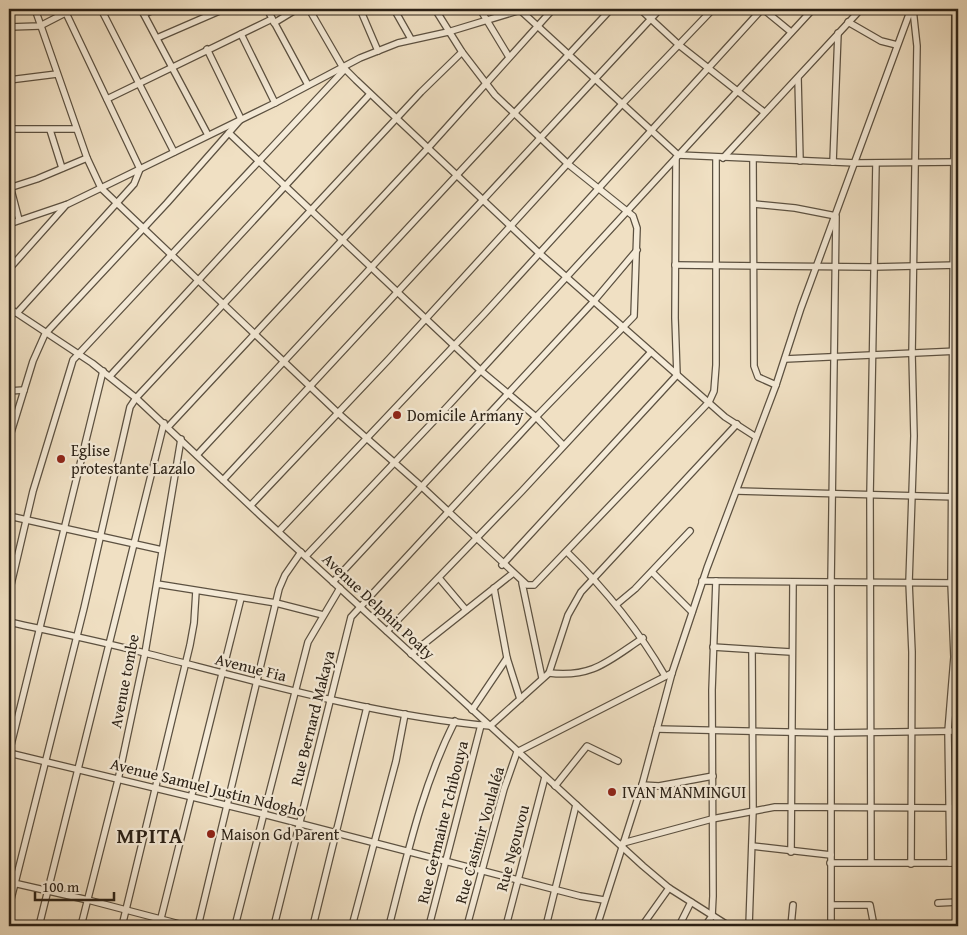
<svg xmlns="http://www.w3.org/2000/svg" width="967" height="935" font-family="'Gentium Book Plus',serif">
  <rect width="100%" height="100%" fill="#f0e0c3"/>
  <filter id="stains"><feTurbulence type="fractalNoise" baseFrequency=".004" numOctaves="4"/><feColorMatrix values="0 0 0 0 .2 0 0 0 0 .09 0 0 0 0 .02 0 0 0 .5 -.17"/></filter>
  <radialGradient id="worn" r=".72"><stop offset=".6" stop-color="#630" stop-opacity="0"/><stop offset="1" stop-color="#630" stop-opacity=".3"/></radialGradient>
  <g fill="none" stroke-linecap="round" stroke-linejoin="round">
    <!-- minor casing -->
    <g stroke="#5c5141" stroke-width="8">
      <g id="minor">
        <path d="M35,9l52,149 14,30 237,225 83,73 106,99h7l175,-183 5,-11 2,-26v-207"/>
        <path d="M101,9l73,143"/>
        <path d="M141,9l67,126"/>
        <path d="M267,9l41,76"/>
        <path d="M309,9l33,57 14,14 182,172 187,165 31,20"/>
        <path d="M360,9l18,42"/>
        <path d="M394,9l17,30"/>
        <path d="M480,9l29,48"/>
        <path d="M640,9l39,36 85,67"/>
        <path d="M763,9l28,23"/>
        <path d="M520,10l158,145 178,8 102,-1"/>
        <path d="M144,14l12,-5"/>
        <path d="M848,22l33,19 16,4"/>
        <path d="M274,23l23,-14"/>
        <path d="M9,27l31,-1 33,-17"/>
        <path d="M241,34l34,69"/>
        <path d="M157,38l67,-29"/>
        <path d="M798,78l2,83"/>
        <path d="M9,80l48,-6"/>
        <path d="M107,99l165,-80"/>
        <path d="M9,129h67"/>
        <path d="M50,130l12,38"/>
        <path d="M229,133l251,237 56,47 27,28"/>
        <path d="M723,158l138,-149"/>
        <path d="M753,159l1,207 4,11 18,8"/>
        <path d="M833,162l5,-129"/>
        <path d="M9,182l10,38"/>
        <path d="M9,188l28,-9 50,-21"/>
        <path d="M754,204l41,4 41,8 -5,367v343"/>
        <path d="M9,224l59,-20 33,-16 174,-85 85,-45 38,-15 50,-11 76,-23"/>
        <path d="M675,265l198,2 85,-2"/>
        <path d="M9,269l57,-64"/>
        <path d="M9,308l83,55 44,35 124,117 383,351 26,22 60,38"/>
        <path d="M17,313l117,-129 6,-15 -74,-156"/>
        <path d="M785,359l173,-8"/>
        <path d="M103,371l-94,382 254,61 317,82 24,4"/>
        <path d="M110,376l260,-282"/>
        <path d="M9,391l15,-1"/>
        <path d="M168,427l260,-279 125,-139"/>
        <path d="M9,439l24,-78 12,-27 122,-131 74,-84 -34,-70"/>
        <path d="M197,455l414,-446"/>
        <path d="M223,480l437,-471"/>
        <path d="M737,491l221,6"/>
        <path d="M251,505l138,-146 234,-256 90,-94"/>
        <path d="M9,516l153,34"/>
        <path d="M279,531l206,-218 277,-304"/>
        <path d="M567,552c39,38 71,77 98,124"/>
        <path d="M306,556l141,-149 366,-398"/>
        <path d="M502,565l175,-190 -2,-57 1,-160"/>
        <path d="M652,572l40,40"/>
        <path d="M439,578l27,32"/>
        <path d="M702,581l256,2"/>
        <path d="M333,582l261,-281 43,-51"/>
        <path d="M522,583l20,95"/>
        <path d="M157,584l119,19 47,12"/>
        <path d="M494,588l13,70 13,41"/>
        <path d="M9,593l24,-102 40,-131 272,-291"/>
        <path d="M617,604l18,-15 55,-58"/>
        <path d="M9,622c45,10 91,19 136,31 114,29 227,62 345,73l59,-53 19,-58 13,-23 156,-168"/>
        <path d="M387,631l135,-140 129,-139"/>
        <path d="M713,647l78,5"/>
        <path d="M411,654l101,-80"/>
        <path d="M549,673c44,5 59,-12 94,-35"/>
        <path d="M472,710l35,-52"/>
        <path d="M657,729l174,4 127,-2"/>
        <path d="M642,785l17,1 54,-10"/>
        <path d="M555,786l32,-40 31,15"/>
        <path d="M623,843l89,-24 63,-12 183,1"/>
        <path d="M752,846l79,9"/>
        <path d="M791,852l2,-270"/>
        <path d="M871,862l-1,-367 6,-332"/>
        <path d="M830,863h128"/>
        <path d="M950,863l-2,-132 6,-74 -3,-74 4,-574"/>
        <path d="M911,864l1,-212 -3,-70 5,-146 -2,-82 5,-308 -4,-37"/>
        <path d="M9,882l79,18 99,26"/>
        <path d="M938,903l20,-1"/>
        <path d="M832,905h38l4,21"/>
        <path d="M9,907l75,-299 46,-201 6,-9 285,-306 41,-40"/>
        <path d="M39,926l125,-503"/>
        <path d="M81,926l37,-146 27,-127 36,-214"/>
        <path d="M122,926l68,-281 4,-22 2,-32"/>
        <path d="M159,926l82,-328"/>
        <path d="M198,926l81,-337 6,-14 16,-23"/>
        <path d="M235,926l73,-284 32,-54"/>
        <path d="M274,926l77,-309 185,-200 98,-101 3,-88 -4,-12 -65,-52 -73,-69 -33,-43 -27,-43"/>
        <path d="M313,926l54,-219"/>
        <path d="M352,926l44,-165 9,-47"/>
        <path d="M389,926c18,-70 33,-140 66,-205"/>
        <path d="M429,926l52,-201"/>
        <path d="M467,926l37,-137 13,-37 155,-79"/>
        <path d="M506,926l39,-149"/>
        <path d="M546,926l30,-121"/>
        <path d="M597,926l45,-141 30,-112 35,-105 69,-183 25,-77 110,-299"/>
        <path d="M642,926l27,-38"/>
        <path d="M679,926l12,-24"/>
        <path d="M705,926l7,-10 1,-20 -1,-206 4,-109"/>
        <path d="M749,926l4,-116 -1,-160"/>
        <path d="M791,926l2,-21"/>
      </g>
    </g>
    <!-- minor -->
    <use href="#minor" stroke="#f5ebd8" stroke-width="5.5"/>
  </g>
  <!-- markers -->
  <g fill="#8f2418" stroke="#f5ebd8" stroke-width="2">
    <circle cx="397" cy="415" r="5"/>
    <circle cx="61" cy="459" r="5"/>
    <circle cx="612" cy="792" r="5"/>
    <circle cx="211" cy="834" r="5"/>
  </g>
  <g text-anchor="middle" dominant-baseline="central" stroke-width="4.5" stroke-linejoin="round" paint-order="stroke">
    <!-- poi labels -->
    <g font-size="16" fill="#2b2116" stroke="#f5ebd8" text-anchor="start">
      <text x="407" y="415">Domicile Armany</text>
      <text x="71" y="450">Eglise<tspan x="71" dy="18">protestante Lazalo</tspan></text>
      <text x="622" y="792">IVAN MANMINGUI</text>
      <text x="221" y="834">Maison Gd Parent</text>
    </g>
    <!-- street labels -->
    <g font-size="16" fill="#2b2116" stroke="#f5ebd8">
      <text transform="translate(379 606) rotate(43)">Avenue Delphin Poaty</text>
      <text transform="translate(251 667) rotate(14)">Avenue Fia</text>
      <text transform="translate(124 681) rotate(-79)">Avenue tombe</text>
      <text transform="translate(312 718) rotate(-76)">Rue Bernard Makaya</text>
      <text transform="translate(208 787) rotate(14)">Avenue Samuel Justin Ndogho</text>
      <text transform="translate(442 822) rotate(-76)">Rue Germaine Tchibouya</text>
      <text transform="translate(479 835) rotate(-74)">Rue Casimir Voulaléa</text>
      <text transform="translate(512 848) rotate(-75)">Rue Ngouvou</text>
    </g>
    <!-- district labels -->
    <g font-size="21" font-weight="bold" letter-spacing="1" fill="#2b2116" stroke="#f5ebd8">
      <text x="150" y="835">MPITA</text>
    </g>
  </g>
  <!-- margin -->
  <rect width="967" height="935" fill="none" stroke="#f0e0c3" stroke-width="30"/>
  <rect x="10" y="10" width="947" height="915" fill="none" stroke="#2b2116" stroke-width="2.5"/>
  <rect x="15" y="15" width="937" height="905" fill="none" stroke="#2b2116"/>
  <!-- scale -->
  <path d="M35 892v8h79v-8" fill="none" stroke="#2b2116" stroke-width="2.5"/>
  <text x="42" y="892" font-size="15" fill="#2b2116" stroke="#f5ebd8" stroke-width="4" paint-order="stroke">100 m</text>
  <rect width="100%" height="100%" filter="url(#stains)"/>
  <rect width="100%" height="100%" fill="url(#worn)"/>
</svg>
